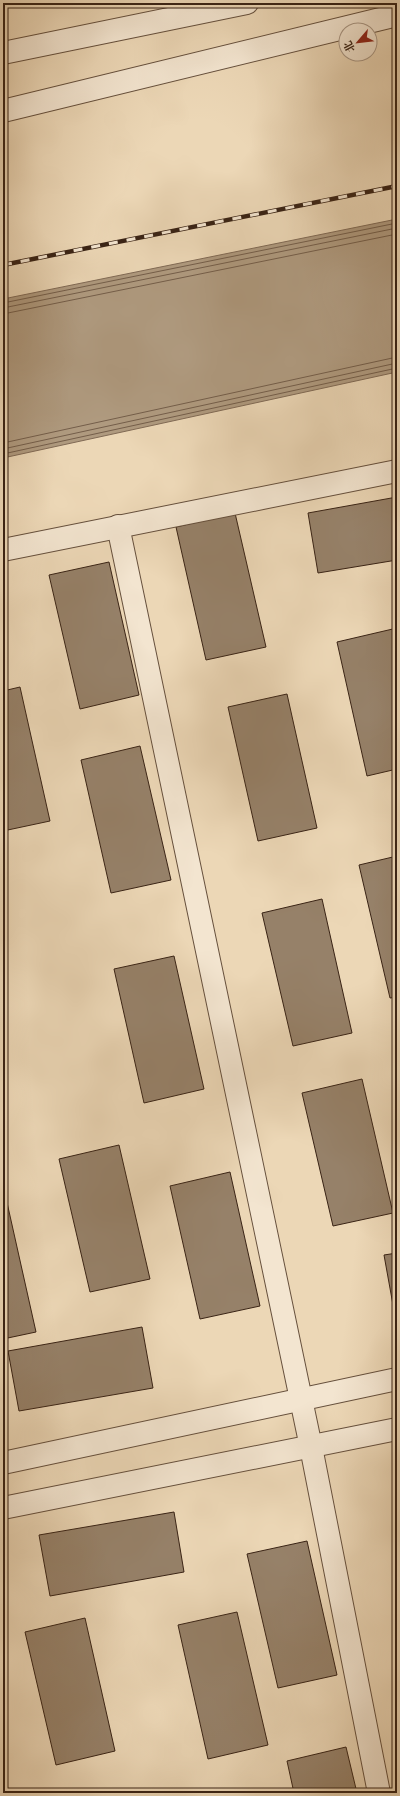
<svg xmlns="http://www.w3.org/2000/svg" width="400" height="1796" font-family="'IM FELL DW Pica','Noto Serif SC',serif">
  <rect width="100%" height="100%" fill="#ecd7b6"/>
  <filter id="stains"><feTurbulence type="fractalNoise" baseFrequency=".005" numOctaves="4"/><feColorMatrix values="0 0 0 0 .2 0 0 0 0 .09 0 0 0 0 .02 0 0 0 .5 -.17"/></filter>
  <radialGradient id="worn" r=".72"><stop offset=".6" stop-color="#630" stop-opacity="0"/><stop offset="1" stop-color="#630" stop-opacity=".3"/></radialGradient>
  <!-- water -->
  <path fill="#af9a7f" stroke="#806a55" d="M397,219v153l-394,86v-159z"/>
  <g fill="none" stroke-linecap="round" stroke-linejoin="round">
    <!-- shore -->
    <g stroke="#745e4a" stroke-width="1">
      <path d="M3,303l394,-80"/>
      <path d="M3,308l394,-80"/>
      <path d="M3,314l394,-80"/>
      <path d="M3,443l394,-86"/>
      <path d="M3,449l394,-86"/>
      <path d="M3,454l394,-86"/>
    </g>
  </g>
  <!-- building -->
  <g fill="#968169" stroke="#392315">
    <path d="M397,497v63l-79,13 -10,-60z"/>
    <path d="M235,513l31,134 -60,13 -30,-133z"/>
    <path d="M109,562l30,133 -59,14 -31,-134z"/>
    <path d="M397,628v141l-30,7 -30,-134z"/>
    <path d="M20,687l30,134 -47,10v-140z"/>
    <path d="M287,694l30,134 -59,13 -30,-134z"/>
    <path d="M140,746l31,134 -60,13 -30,-133z"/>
    <path d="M397,856v141l-7,1 -31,-133z"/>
    <path d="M322,899l30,134 -59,13 -31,-133z"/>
    <path d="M174,956l30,133 -60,14 -30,-134z"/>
    <path d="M362,1079l31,134 -60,13 -31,-133z"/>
    <path d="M119,1145l31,134 -60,13 -31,-133z"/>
    <path d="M230,1172l30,134 -60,13 -30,-133z"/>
    <path d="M6,1198l30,134 -33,7v-140z"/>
    <path d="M397,1253v62l-2,1 -11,-61z"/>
    <path d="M142,1327l11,61 -134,23 -11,-60z"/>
    <path d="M397,1440v23l-4,-22z"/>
    <path d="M174,1512l10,60 -134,24 -11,-61z"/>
    <path d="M307,1541l30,134 -59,13 -31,-134z"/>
    <path d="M237,1612l31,133 -60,14 -30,-134z"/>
    <path d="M85,1618l30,133 -59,14 -31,-133z"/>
    <path d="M346,1747l11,46h-63l-7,-32z"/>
  </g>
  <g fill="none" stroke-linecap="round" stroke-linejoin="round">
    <!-- minor casing -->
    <g stroke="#66503d" stroke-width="24">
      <g id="minor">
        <path d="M118,526l193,921 68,346"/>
        <path d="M3,550l394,-79"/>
        <path d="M3,1463l394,-84"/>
        <path d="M3,1508l394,-79"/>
      </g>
    </g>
    <!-- tertiary casing -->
    <g stroke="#66503d" stroke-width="24">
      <g id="tertiary">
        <path d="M3,53l244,-50"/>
        <path d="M3,111l394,-96"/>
      </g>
    </g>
    <!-- minor -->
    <use href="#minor" stroke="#f3e5d0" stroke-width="22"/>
    <!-- tertiary -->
    <use href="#tertiary" stroke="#f3e5d0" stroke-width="22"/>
    <!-- rail casing -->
    <g stroke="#392315" stroke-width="4.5">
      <path id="rail" d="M3,265l394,-79"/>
    </g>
    <!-- rail -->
    <use href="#rail" stroke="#f3e5d0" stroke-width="3" stroke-dasharray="9" stroke-linecap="butt"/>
  </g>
  <!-- margin -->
  <rect width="400" height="1796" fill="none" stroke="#ecd7b6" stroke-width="16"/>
  <rect x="4" y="4" width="392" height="1788" fill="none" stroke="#392315" stroke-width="2"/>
  <rect x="8" y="8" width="384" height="1780" fill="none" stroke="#392315"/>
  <!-- north arrow -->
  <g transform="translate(358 42) rotate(242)"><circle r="19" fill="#f3e5d0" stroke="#a99785"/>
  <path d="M0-3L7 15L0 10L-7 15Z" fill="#8f2418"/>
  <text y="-6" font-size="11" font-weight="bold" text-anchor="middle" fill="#392315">北</text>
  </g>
  <rect width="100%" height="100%" filter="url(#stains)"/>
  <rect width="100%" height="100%" fill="url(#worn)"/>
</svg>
